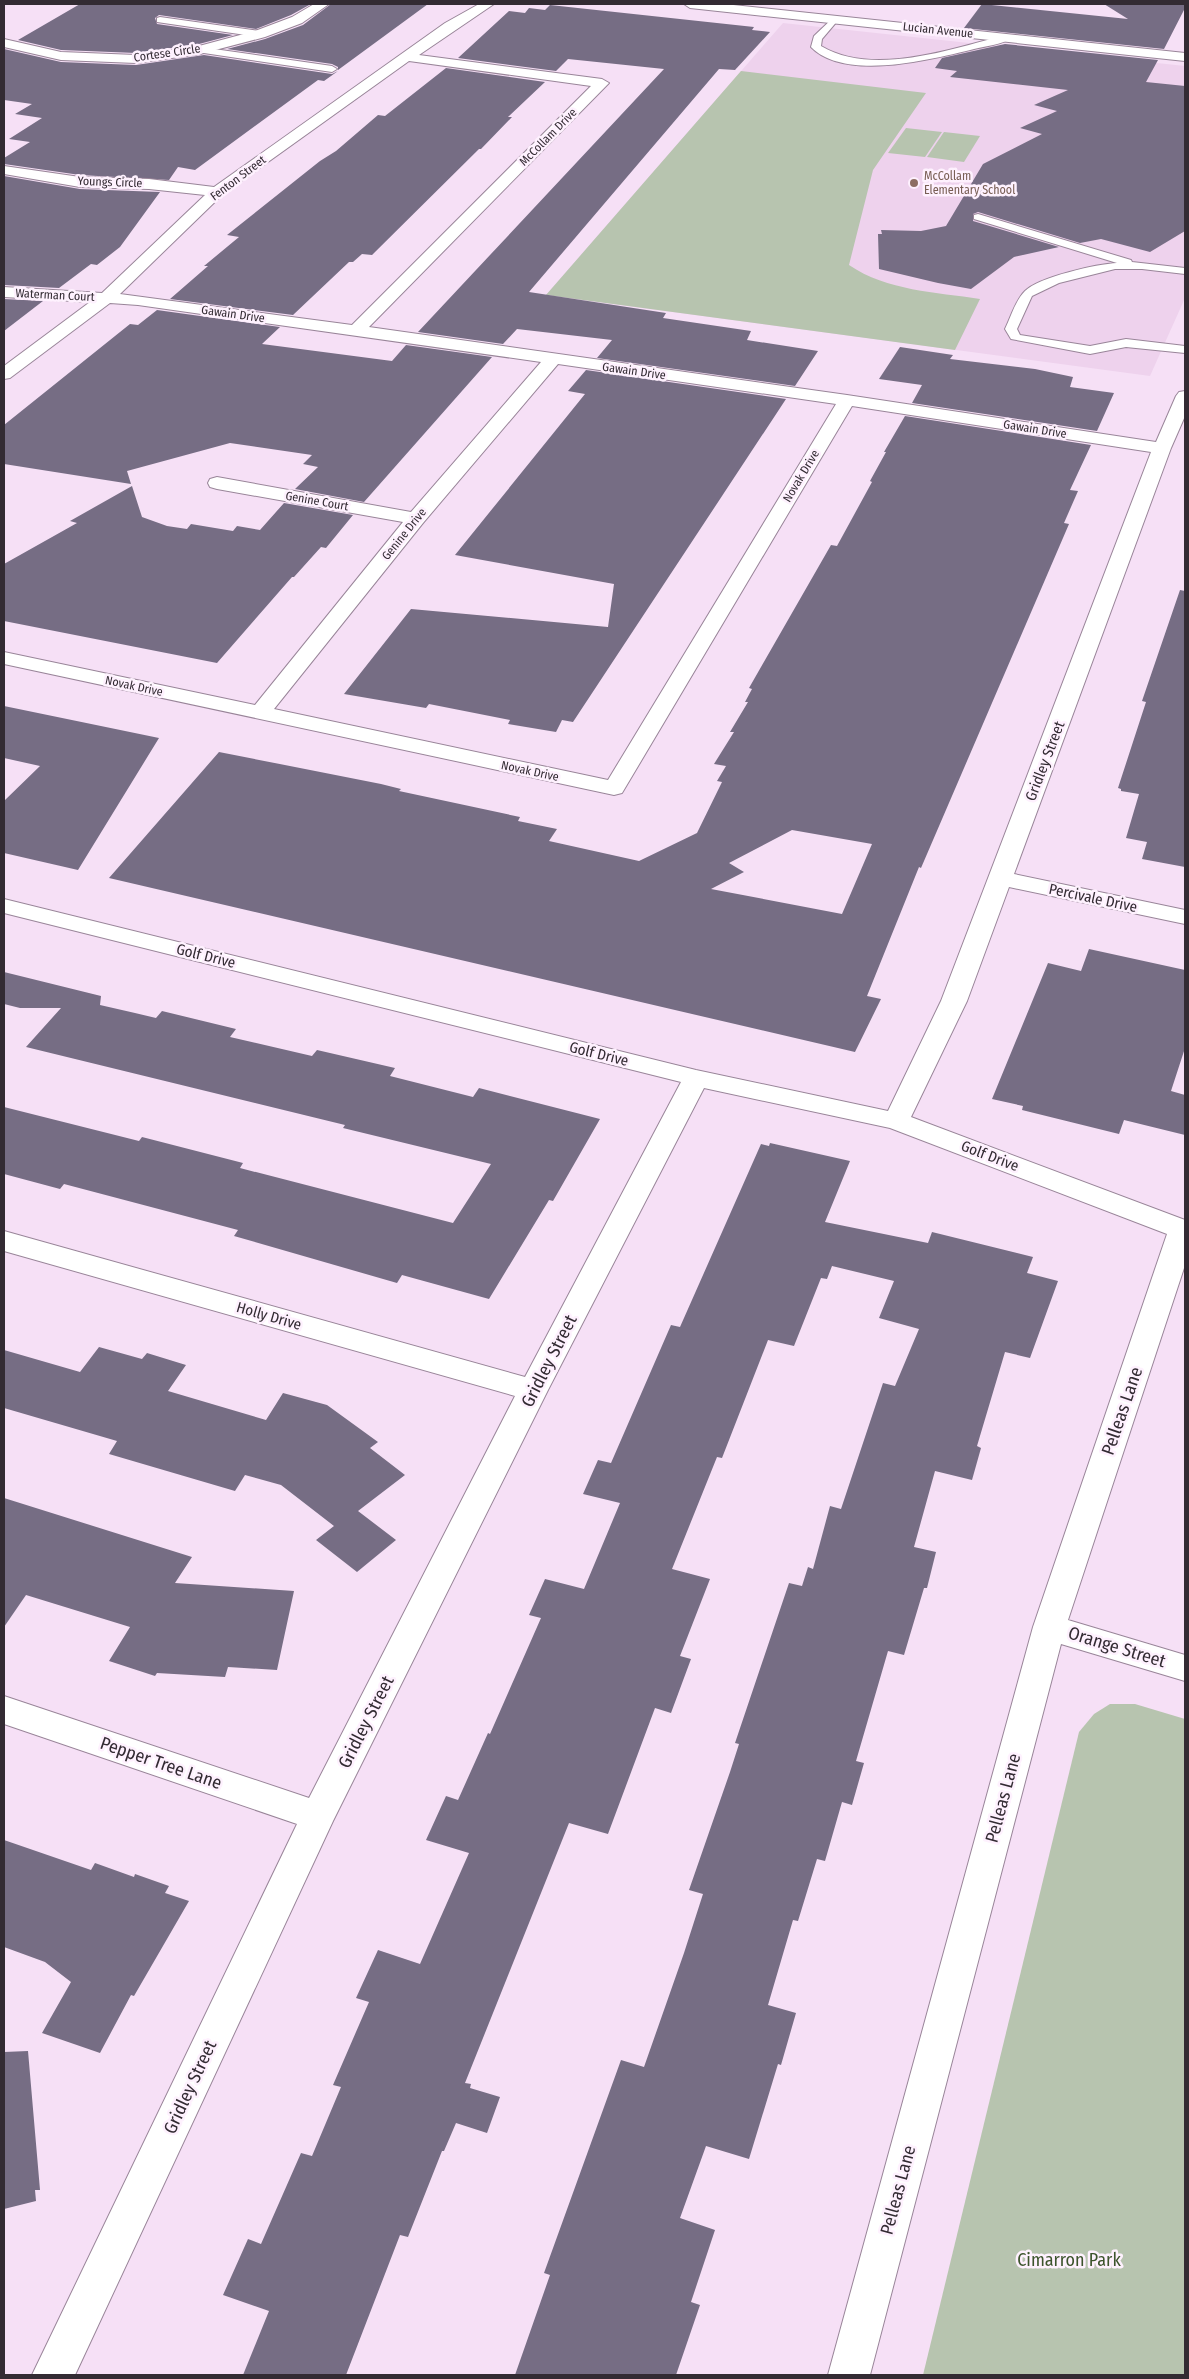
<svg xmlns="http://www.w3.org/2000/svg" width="1189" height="2379" font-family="'Fira Sans Condensed',sans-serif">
  <rect width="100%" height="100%" fill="#f6e0f6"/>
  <!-- built -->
  <path fill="#eed2ed" d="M783,23l402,43v232l-35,78 -604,-81z"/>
  <!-- green -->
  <g fill="#b7c4af">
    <path d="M741,71l185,22 -53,77 -24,95c38,26 87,27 131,34l-25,51 -409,-55z"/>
    <path d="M906,128l36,4 -17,25 -37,-4z"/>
    <path d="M944,132l36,4 -16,26 -37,-5z"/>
    <path d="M1110,1704h25l50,15v656h-262l156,-643 15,-18z"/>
  </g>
  <!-- building -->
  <g fill="#766d84" fill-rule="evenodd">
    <path d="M80,4h231l-20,11 -35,14 -97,-14 -4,3 2,6 76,11 -34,9 -63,9 -75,-3 -43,-10z"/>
    <path d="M331,4h97l-90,66v-3l-6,-3 -105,-15 38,-10 38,-14z"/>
    <path d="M982,4l146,15 -24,-15h81v4l-21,41 -200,-21z"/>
    <path d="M550,5l204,22 -2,3 18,2 -35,38 -16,-1 -190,223 137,21 -3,5 88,13 -4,9 71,11 -23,35 -198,-28 15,-18 -95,-11 -14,15 -85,-12 246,-263 -96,-10 -12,12 -98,-13 51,-47 16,2 4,-5 16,2z"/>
    <path d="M1005,44l153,16 -12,22 39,4v145l-35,21 -49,-13 -21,4 -102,-31 -5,2v7l86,26 -45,10 -43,32 -33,-6 -59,-14 -1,-35h4l-1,-4 40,1 25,-5 37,-62 59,-30 -22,-6 37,-17 -23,-6 34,-15 -118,-13 7,-6 -22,-3 7,-10z"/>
    <path d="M4,49l57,13 75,3 68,-10 128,19 6,-3 -14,10 -6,-1 -123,90 -17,-3 -9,13 -89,-5 -76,-11v-6l26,-16 -21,-3 33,-21 -27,-4 17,-10 -28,-4z"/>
    <path d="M446,68l99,14 -37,35h4l-31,32h-2l-107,106 -10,-1 -9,8h-4l-56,53 -123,-16 38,-33h-4l35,-29 -12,-2 93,-74 16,-10 42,-36 7,1z"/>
    <path d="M4,176l76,13 80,3 -40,55 -23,18 -6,-1 -32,24 -55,-3z"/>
    <path d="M4,299l39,2 -39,30z"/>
    <path d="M157,310l123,17 -18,17 130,17 14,-16 86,12 -128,145 -69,-13 23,-22 -15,-3 9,-9 -82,-12 -103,28 4,13 -127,-20v-39l126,-101 8,1z"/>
    <path d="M900,347l53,8 -3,4 85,10 38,8 -3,10 44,6 -17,38 -185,-28 10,-18 -43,-6z"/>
    <path d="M586,370l200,29 -213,323 -11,-2 -6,12 -48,-8 2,-4 -81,-16 -3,4 -82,-14 67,-85 197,18 6,-43 -159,-29 130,-161 -17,-3z"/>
    <path d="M905,416l186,29 -21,45 8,1 -14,32 5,1 -148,344 -2,-1 -52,129 14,3 -26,53 -746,-174 110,-126 162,32 20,5 -2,2 121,26 -2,4 39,8 -8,12 90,20 58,-28 25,-51 -5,-1 9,-15 -12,-2 20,-32h-4l18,-30h-3l7,-13 -3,-1 82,-143 6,1 35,-64 -2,-1 16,-29h-2zM792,830l80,14 -30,70 -131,-25 33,-17 -15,-9z"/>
    <path d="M132,486l10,31 25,9 20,3 4,-5 42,7 4,-5 23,4 24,-27 69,12 -27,33 -5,-1 -27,30h-2l-75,86 -213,-42v-57l73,-41 -7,-2z"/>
    <path d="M1180,590l5,1v276l-43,-8 5,-17 -21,-4 13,-44 -18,-3v-2l-3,-1 28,-86 -4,-1z"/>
    <path d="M4,706l155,32 -81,132 -74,-17v-52l36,-35 -36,-8z"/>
    <path d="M1089,949l96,21v78l-14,43 14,4v40l-61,-15 -5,14 -97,-24 1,-4 -31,-7 56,-136 33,8z"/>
    <path d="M4,972l97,24 -1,9 35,8 21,5 6,-7 74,18 -6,8 82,19 5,-6 78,18 -5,8 83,21 6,-9 121,31 -47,82 -4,-1 -60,99 -87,-24 -5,8 -163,-47 4,-6 -174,-46 -4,5 -56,-15v-67l135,34 3,-4 101,26 -3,5 213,55 38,-59 -148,-36 2,-3 -319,-78 35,-39h-41l-16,-4z"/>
    <path d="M770,1143l80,18 -25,61 103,21 4,-11 101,25 -6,16 31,8 -28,77 -25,-6 -28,94 4,2 -9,32 -37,-9 -21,76 22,5 -9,36h-3l-20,67 -16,-4 -32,110 8,2 -12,42 -10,-3 -17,59 -8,-2 -19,62 -5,-1 -25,85 28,8 -15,52 -3,-1 -29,95 -43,-13 -26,72 35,12 -24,72 9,3 -24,70h-161l35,-100 -6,-2 77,-213 23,7 40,-114 19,-59 -14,-4 41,-118 9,-28 -4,-1 54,-160 13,3 6,-19 5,2 17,-63 11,3 42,-126 12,3 24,-57 -40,-11 15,-37 -62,-15 -5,13 -6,-1 -27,68 -26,-6 -46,118 -5,-1 -45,112 38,10 -30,77 11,3 -20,54 -16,-5 -47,126 -39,-11 -104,260 6,1 -1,4 30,9 -13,36 -31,-10 -12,28h-2l-34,86 -8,-2 -54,140h-103l26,-64 -46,-16 25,-56 13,5 40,-91 11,3 29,-69 -8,-2 36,-83 -13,-4 22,-48 42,14 49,-111 -43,-13 20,-44 12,4 30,-67 2,1 51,-116 -12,-3 16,-36 39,10 36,-86 -37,-9 15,-34 13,3 60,-138 9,2 81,-183 8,2z"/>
    <path d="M99,1347l43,12 5,-6 39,12 -18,26 98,29 17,-27 44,12 51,37 -8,6 35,27 -47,36 38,29 -39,32 -41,-32 18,-14 -53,-41 -36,-10 -10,16 -126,-37 8,-13 -113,-33v-58l76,22z"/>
    <path d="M4,1498l188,59 -17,26 119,8 -17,79 -49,-3 -3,10 -68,-4 -2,3 -46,-15 21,-34 -104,-32 -22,32z"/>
    <path d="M4,1840l87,30 4,-7 39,14 1,-3 34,12 -4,7 24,8 -55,95 -3,-1 -31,58 -58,-20 29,-51 -26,-20 -41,-15z"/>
    <path d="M28,2051l12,139h-5l1,11 -32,8v-157z"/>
  </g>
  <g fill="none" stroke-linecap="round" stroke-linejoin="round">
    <!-- service casing -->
    <g stroke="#998599" stroke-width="2">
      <g id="service">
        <path d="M835,16l4,3 -17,20 -1,7c52,31 130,3 185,-11l5,3c-9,7 -26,8 -37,11 -41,10 -129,33 -163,-2l3,-11z"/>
        <path d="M160,17l100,14 5,3 -5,3 -103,-15v-4z"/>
        <path d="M200,47l132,19 5,3 -5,3 -135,-20v-4z"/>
        <path d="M978,214l153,46 1,2 53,6v6l-43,-5h-27l-56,14 -27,13 -15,33 3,6 70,11 36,-7 59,7v7l-59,-6 -36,7 -79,-15 -6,-10c6,-12 10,-28 20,-38 14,-14 72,-27 92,-28l-143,-44v-4z"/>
      </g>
    </g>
    <!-- minor casing -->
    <g stroke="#998599" stroke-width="2">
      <g id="minor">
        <path d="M314,4h15l-27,19 -37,14 -65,17 -64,9 -75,-3 -57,-13v-8l57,13 75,3 63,-9 56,-15 37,-14z"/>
        <path d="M479,4h15l-75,51 183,24 7,4 -240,244 478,68 309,47 20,-46 3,-4 6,-1v25l-14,32 -157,426 171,36v14l-176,-37 -42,114 -56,116 274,103v45l-117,355 117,35v26l-124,-37 -191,731h-42l205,-748 134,-393 -277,-106 -186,-40 -156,302 -215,431 -258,554h-43l265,-551 -293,-100v-28l305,102 206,-402 -511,-145v-20l521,146 156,-295 -677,-169v-14l692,171 192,41 53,-110 210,-549 -299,-46 -227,382 -3,5 -8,2 -610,-131v-12l251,53 148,-183 -186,-33 -7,-2 -2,-4 2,-4 7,-2 194,35 130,-150 -403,-57 -28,-2 -100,75 -6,1v-13l86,-64 -86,-5v-10l98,6 103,-98 -56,-6 -69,-2 -76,-13v-8l76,11 69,2 65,8 231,-164zM409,61l182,25 -239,239 -232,-31 102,-99zM558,364l278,40 -228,376 -334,-71 149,-186z"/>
        <path d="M684,4h40l461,49v8l-495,-53z"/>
      </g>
    </g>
    <!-- service -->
    <use href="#service" fill="#fff" fill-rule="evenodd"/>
    <!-- minor -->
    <use href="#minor" fill="#fff" fill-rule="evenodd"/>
  </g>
  <!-- markers -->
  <circle fill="#8d6e63" stroke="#fef1fe" stroke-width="2" cx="914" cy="183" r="5"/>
  <g text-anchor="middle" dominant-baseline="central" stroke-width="5" stroke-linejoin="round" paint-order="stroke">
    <!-- far-street labels -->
    <g font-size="12" fill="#332b33" stroke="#fef1fe">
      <text transform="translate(938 30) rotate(6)">Lucian Avenue</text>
      <text transform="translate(167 53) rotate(-8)">Cortese Circle</text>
      <text transform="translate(548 137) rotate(-45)">McCollam Drive</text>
      <text transform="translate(238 178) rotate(-37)">Fenton Street</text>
      <text transform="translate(110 182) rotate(2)">Youngs Circle</text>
      <text transform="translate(55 295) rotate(3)">Waterman Court</text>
      <text transform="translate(233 314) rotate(8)">Gawain Drive</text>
      <text transform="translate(634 371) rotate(8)">Gawain Drive</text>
      <text transform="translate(1035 429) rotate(9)">Gawain Drive</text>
      <text transform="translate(801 476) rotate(-59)">Novak Drive</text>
      <text transform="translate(317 501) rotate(10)">Genine Court</text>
      <text transform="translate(404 534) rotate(-51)">Genine Drive</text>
      <text transform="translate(134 686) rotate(12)">Novak Drive</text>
      <text transform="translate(530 771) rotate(12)">Novak Drive</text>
    </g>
    <!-- far-education labels -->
    <g font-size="12" fill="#785e54" stroke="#fef1fe" text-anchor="start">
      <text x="924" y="176">McCollam<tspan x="924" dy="14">Elementary School</tspan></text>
    </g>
    <!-- street labels -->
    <g font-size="15" fill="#332b33" stroke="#fef1fe">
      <text transform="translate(1045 761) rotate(-69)">Gridley Street</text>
      <text transform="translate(1093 898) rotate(12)">Percivale Drive</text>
      <text transform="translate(206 956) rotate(14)">Golf Drive</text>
      <text transform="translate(599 1054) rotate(14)">Golf Drive</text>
      <text transform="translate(990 1156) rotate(21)">Golf Drive</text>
      <text transform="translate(269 1316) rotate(16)">Holly Drive</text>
    </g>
    <!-- near-street labels -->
    <g font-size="18" fill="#332b33" stroke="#fef1fe">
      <text transform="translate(549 1361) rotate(-63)">Gridley Street</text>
      <text transform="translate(1122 1411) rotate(-71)">Pelleas Lane</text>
      <text transform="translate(1117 1647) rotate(17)">Orange Street</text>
      <text transform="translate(366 1722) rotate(-63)">Gridley Street</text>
      <text transform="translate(161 1763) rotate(19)">Pepper Tree Lane</text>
      <text transform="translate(1003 1798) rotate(-75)">Pelleas Lane</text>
      <text transform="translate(190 2087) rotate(-65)">Gridley Street</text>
      <text transform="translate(898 2190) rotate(-75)">Pelleas Lane</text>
    </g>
    <!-- near-park labels -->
    <g font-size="18" fill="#3c542c" stroke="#fef1fe">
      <text x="1069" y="2260">Cimarron Park</text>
    </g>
  </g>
  <!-- border -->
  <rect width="1189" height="2379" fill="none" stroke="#332b33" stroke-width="10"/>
</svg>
